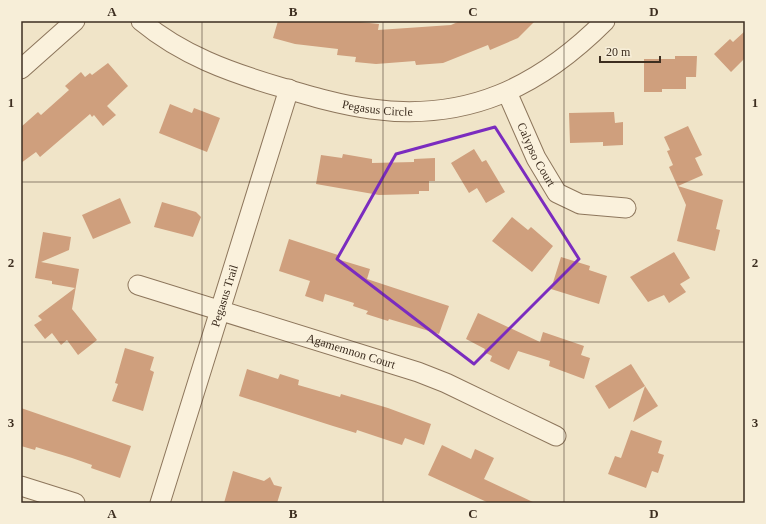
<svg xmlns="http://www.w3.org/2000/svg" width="766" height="524" font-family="'Times New Roman',serif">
  <rect width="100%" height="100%" fill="#f0e4c8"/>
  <!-- building -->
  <g fill="#cf9f7d">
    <path d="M278,21h72l29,3 -1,6 73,-5 9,-4h75l-17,17 -28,12 -2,-5 -45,18 -27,2 -1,-4 -39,3 -21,-2 1,-5 -19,-2 1,-6 -43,-5 -22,-6z"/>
    <path d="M745,31v27l-14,14 -17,-18 16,-15 3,3z"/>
    <path d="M675,56h22l-1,21h-10v12h-24v3h-18v-33h31z"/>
    <path d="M108,63l20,23 -21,20 9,9 -13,11 -9,-11 -2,2 -2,-3 -50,43 -4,-5 -15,11v-36l17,-15 3,3 28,-25 -4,-4 16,-14 4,5 5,-4 2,2z"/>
    <path d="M170,104l22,9 2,-5 26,10 -13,34 -48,-19z"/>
    <path d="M614,112l1,11 8,-1v23l-20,1v-4l-33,1 -1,-30z"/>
    <path d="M688,126l14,29 -7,3 8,17 -25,11 45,14 -7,29 4,1 -5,21 -38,-10 9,-36 -17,-38 4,-2 -6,-14 3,-1 -6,-13z"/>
    <path d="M474,149l8,13 4,-2 19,32 -19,11 -9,-15 -8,5 -18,-30z"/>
    <path d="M343,154l29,5v4l42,-1v-3l21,-1v23h-6v10h-10v3l-40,1 -63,-11 5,-29 21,3z"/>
    <path d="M120,198l11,25 -38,16 -11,-24z"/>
    <path d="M162,202l34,10 5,5 -8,20 -39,-10z"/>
    <path d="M512,217l16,13 3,-3 22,19 -21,26 -40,-31z"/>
    <path d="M43,232l28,5 -2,13 -28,12 38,7 -7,40 25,31 -19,15 -11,-15 -6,5 -9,-12 -7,6 -11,-14 8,-5 -4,-4 37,-28 -23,-4v-3l-17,-3z"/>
    <path d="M289,239l49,16 -1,4 33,10 -3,10 82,27 -10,28 -50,-15 -1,2 -22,-7 2,-3 -15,-5 1,-3 -29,-9 -2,8 -18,-6 5,-15 -31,-10z"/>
    <path d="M674,252l16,26 -10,6 6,8 -17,11 -5,-8 -16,7 -18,-25z"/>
    <path d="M561,257l29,9 -1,4 18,6 -8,28 -48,-15z"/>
    <path d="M478,313l62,29 3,-10 41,14 -3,9 9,3 -6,21 -35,-13 1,-5 -32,-10 -9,19 -19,-9 2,-5 -8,-4 1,-3 -19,-10z"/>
    <path d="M125,348l29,9 -4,13 4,2 -11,39 -31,-10 6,-17 -3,-1z"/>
    <path d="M631,364l14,22 -36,23 -14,-23z"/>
    <path d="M247,369l31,10 2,-5 19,6 -1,5 42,12 1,-3 47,14 43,16 -7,21 -19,-7 -3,7 -45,-15 -1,3 -23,-7 -94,-30z"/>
    <path d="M645,386l13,20 -25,16z"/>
    <path d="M21,408l110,38 -11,32 -29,-10 1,-3 -20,-7 -36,-11 -1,3 -14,-4z"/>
    <path d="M631,430l31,11 -4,12 6,2 -6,18 -6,-2 -6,17 -38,-14 7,-18 6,2z"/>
    <path d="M442,445l29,14 4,-10 19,9 -10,21 51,24h-46l-61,-28z"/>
    <path d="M233,471l31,10 6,-4 4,8 8,2 -5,16h-53z"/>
  </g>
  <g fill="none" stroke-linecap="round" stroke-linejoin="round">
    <!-- street casing -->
    <g stroke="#8d765c" stroke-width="21">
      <g id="street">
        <path id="s1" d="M141,21c41,34 88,51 139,66 30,9 60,18 91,22 96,13 168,-22 234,-88"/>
        <path d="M21,69l54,-48"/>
        <path id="s2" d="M507,92l29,66 21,35 23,11 46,4"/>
        <path id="s3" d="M138,285l280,87 28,11 110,53"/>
        <path d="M21,486l54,17"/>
        <path id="s4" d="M160,503l129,-414"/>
      </g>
    </g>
    <!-- street -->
    <use href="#street" stroke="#faf1dc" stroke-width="19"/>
  </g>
  <!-- marked area -->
  <path fill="none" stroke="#7b2cbf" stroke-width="3" stroke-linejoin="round" d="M495,127l84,132 -105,105 -137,-105 59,-105z"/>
  <!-- grid -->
  <path fill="none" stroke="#3d2e20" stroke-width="1" stroke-opacity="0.55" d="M202,21v482M383,21v482M564,21v482M21,182h724M21,342h724"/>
  <g text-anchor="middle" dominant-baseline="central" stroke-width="3.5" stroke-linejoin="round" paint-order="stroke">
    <!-- street labels -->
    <g font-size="12" fill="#3d2e20" stroke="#f7eed8">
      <text stroke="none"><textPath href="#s1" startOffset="255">Pegasus Circle</textPath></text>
      <text stroke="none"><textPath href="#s2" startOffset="69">Calypso Court</textPath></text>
      <text stroke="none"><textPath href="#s4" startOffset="217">Pegasus Trail</textPath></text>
      <text stroke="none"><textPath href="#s3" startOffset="223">Agamemnon Court</textPath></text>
    </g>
  </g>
  <!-- border -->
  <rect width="766" height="524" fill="none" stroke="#f7eed8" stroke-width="44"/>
  <!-- scale -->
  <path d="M600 56v6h60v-6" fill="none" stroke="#3d2e20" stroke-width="2"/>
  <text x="606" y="56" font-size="12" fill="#3d2e20" stroke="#f7eed8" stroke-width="3" paint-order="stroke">20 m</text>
  <rect x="22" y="22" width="722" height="480" fill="none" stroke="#3d2e20" stroke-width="1.5"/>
  <g font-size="13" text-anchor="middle" font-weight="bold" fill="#3d2e20">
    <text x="112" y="16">A</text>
    <text x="293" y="16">B</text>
    <text x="473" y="16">C</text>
    <text x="654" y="16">D</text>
    <text x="11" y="107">1</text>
    <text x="755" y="107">1</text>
    <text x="11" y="267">2</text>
    <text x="755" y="267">2</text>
    <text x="11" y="427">3</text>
    <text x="755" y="427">3</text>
    <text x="112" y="518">A</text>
    <text x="293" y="518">B</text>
    <text x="473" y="518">C</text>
    <text x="654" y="518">D</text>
  </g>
</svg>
